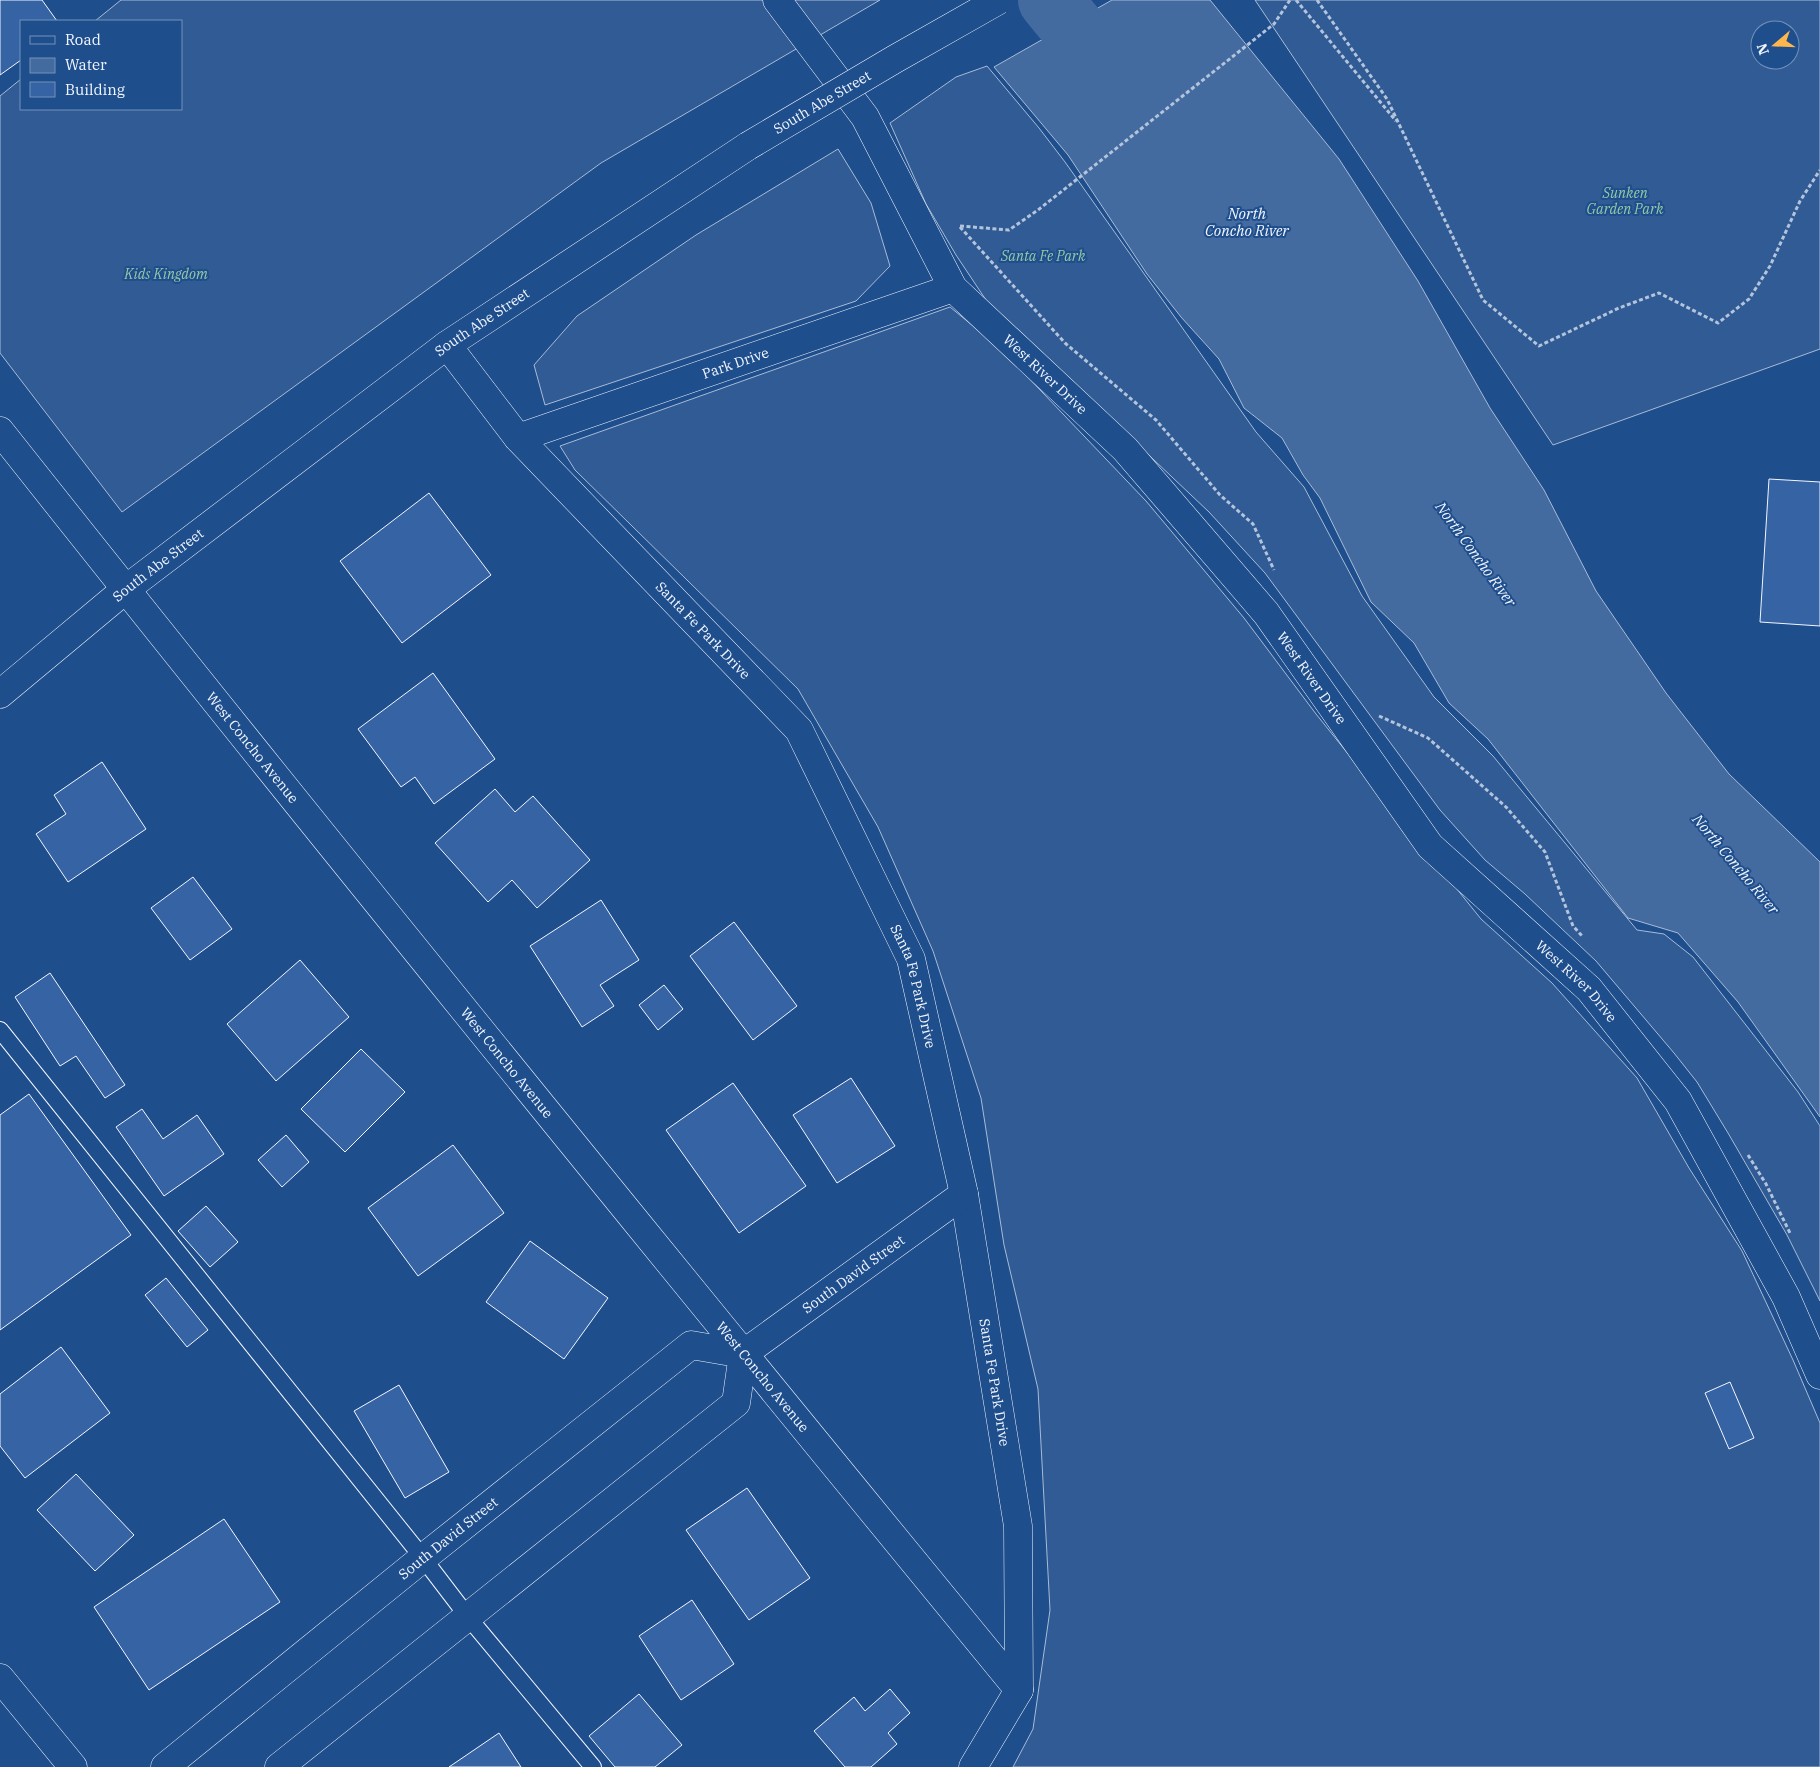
<svg xmlns="http://www.w3.org/2000/svg" width="1820" height="1767" font-family="'IBM Plex Serif',serif">
  <rect width="100%" height="100%" fill="#1f4e8c"/>
  <!-- built -->
  <g fill="#305b95" stroke="#a8bbd7" fill-rule="evenodd">
    <path d="M121,0h759l-279,163 -479,349 -122,-159v-257l21,-17v30h160v-88h-86z"/>
    <path d="M1255,0h565v349l-267,96zM1760,30h30v30h-30z"/>
    <path d="M987,66l52,62 26,34 191,270 48,55 58,109 72,101 59,59 144,174 27,4 29,23 105,135 22,34v175l-33,-66 -59,-102 -31,-51 -23,-29 -78,-92 -71,-67 -40,-34 -45,-50 -175,-237 -56,-61 -221,-209 -32,-48 -30,-51 -36,-81 66,-46z"/>
    <path d="M838,149l33,54 19,63 -34,35 -311,104 -11,-40 43,-49 119,-81z"/>
    <path d="M950,307l51,42 145,152 98,117 72,96 165,205 71,64 85,95 52,90 53,83 51,109 27,63v344h-807l20,-38 17,-119 -12,-221 -34,-144 -23,-147 -48,-147 -55,-124 -80,-138 -223,-219 -15,-24z"/>
  </g>
  <!-- water -->
  <path fill="#446ba0" stroke="#a8bbd7" d="M1112,0h98l129,159 79,122 72,127 54,82 52,101 70,102 63,81 91,88v255l-82,-115 -60,-69 -50,-15 -140,-179 -39,-36 -35,-60 -43,-41 -51,-104 -17,-23 -21,-37 -38,-30 -25,-49 -38,-42 -34,-43 -79,-119 -74,-88z"/>
  <g fill="none" stroke-linecap="round" stroke-linejoin="round">
    <!-- river -->
    <path stroke="#446ba0" stroke-width="64" d="M1050,0l76,93"/>
  </g>
  <!-- building -->
  <g fill="#3563a3" stroke="#f2f6ff">
    <path d="M0,0h42l15,21h-36v39l-21,15z"/>
    <path d="M1769,479l51,3v144l-60,-4z"/>
    <path d="M429,493l62,82 -89,68 -62,-82z"/>
    <path d="M433,673l62,86 -61,45 -19,-27 -14,10 -43,-58z"/>
    <path d="M102,762l44,67 -78,53 -32,-48 30,-20 -12,-19z"/>
    <path d="M495,789l20,23 18,-16 57,64 -53,48 -25,-28 -24,22 -53,-59z"/>
    <path d="M193,877l39,52 -42,31 -39,-52z"/>
    <path d="M601,900l38,60 -39,25 14,21 -32,21 -52,-81z"/>
    <path d="M734,922l63,84 -44,34 -63,-84z"/>
    <path d="M300,960l49,57 -73,64 -49,-57z"/>
    <path d="M50,973l75,112 -20,13 -29,-42 -16,10 -45,-69z"/>
    <path d="M664,985l19,24 -25,21 -19,-25z"/>
    <path d="M361,1049l44,43 -60,60 -44,-43z"/>
    <path d="M851,1078l44,68 -58,37 -44,-68z"/>
    <path d="M733,1083l73,103 -67,47 -73,-103z"/>
    <path d="M29,1094l102,141 -131,95v-215z"/>
    <path d="M142,1109l21,30 34,-24 27,39 -60,42 -48,-69z"/>
    <path d="M286,1135l23,27 -27,25 -24,-27z"/>
    <path d="M453,1145l51,68 -86,63 -50,-68z"/>
    <path d="M206,1206l32,36 -28,25 -32,-36z"/>
    <path d="M530,1241l78,57 -44,61 -78,-57z"/>
    <path d="M166,1278l42,52 -21,17 -42,-52z"/>
    <path d="M61,1347l49,66 -85,65 -25,-32v-52z"/>
    <path d="M1730,1382l24,56 -25,11 -24,-56z"/>
    <path d="M399,1385l50,87 -44,26 -51,-87z"/>
    <path d="M76,1474l58,61 -39,36 -58,-61z"/>
    <path d="M747,1488l63,90 -61,42 -63,-90z"/>
    <path d="M224,1519l56,83 -131,88 -55,-83z"/>
    <path d="M692,1600l42,64 -53,36 -42,-64z"/>
    <path d="M890,1689l20,24 -22,20 9,11 -26,23h-26l-31,-36 40,-34 11,14z"/>
    <path d="M639,1694l43,51 -27,22h-40l-26,-31z"/>
    <path d="M499,1733l22,34h-72z"/>
  </g>
  <g fill="none" stroke-linecap="round" stroke-linejoin="round">
    <!-- service casing -->
    <g stroke="#f2f6ff" stroke-width="18">
      <path id="service" d="M0,1030l423,528 45,59 125,150"/>
    </g>
    <!-- minor casing -->
    <g stroke="#f2f6ff" stroke-width="29">
      <g id="minor">
        <path id="s1" d="M777,0l88,117 88,171 172,161 141,164 164,233 159,143 89,112 108,196 34,78"/>
        <path id="s2" d="M447,345l71,93 281,292 112,229 53,235 54,332 1,164 -46,77"/>
        <path id="s3" d="M0,431c335,423 676,841 1019,1259"/>
        <path id="s4" d="M518,438l435,-150"/>
        <path d="M0,1678l73,89"/>
        <path id="s5" d="M165,1767l258,-209 268,-213 52,9"/>
        <path id="s6" d="M279,1767l457,-364 7,-49 221,-160"/>
      </g>
    </g>
    <!-- primary casing -->
    <g stroke="#f2f6ff" stroke-width="29">
      <g id="primary">
        <path id="s7" d="M0,694l126,-105 321,-244 301,-199"/>
      </g>
    </g>
    <!-- path -->
    <g stroke="#b3c4dc" stroke-width="3" stroke-dasharray="4 2.5" stroke-linecap="butt">
      <path d="M1296,0l100,121"/>
      <path d="M1317,0l70,99 96,201 56,46 80,-38 40,-15 59,30 31,-24 21,-33 30,-65 20,-31"/>
      <path d="M960,226l49,4 29,-20 236,-186 16,-24"/>
      <path d="M960,227l105,116 91,77 64,75 33,29 21,46"/>
      <path d="M1379,716l49,22 78,69 39,45 28,74 10,11"/>
      <path d="M1748,1155l18,29 24,49"/>
    </g>
    <!-- service -->
    <use href="#service" stroke="#1f4e8c" stroke-width="16"/>
    <!-- minor -->
    <use href="#minor" stroke="#1f4e8c" stroke-width="28"/>
    <!-- primary -->
    <use href="#primary" stroke="#1f4e8c" stroke-width="28"/>
    <!-- primary-bridge casing -->
    <g stroke="#f2f6ff" stroke-width="29" stroke-linecap="butt">
      <g id="primary-bridge">
        <path id="s8" d="M748,146l147,-87 104,-59"/>
      </g>
    </g>
    <!-- primary-bridge -->
    <use href="#primary-bridge" stroke="#1f4e8c" stroke-width="28"/>
  </g>
  <g text-anchor="middle" dominant-baseline="central" stroke-width="4" stroke-linejoin="round" paint-order="stroke">
    <!-- street labels -->
    <g font-size="14" fill="#f2f6ff" stroke="#1f4e8c">
      <text stroke="none"><textPath href="#s8" startOffset="86">South Abe Street</textPath></text>
      <text stroke="none"><textPath href="#s7" startOffset="609">South Abe Street</textPath></text>
      <text stroke="none"><textPath href="#s4" startOffset="230">Park Drive</textPath></text>
      <text stroke="none"><textPath href="#s1" startOffset="465">West River Drive</textPath></text>
      <text stroke="none"><textPath href="#s7" startOffset="204">South Abe Street</textPath></text>
      <text stroke="none"><textPath href="#s2" startOffset="384">Santa Fe Park Drive</textPath></text>
      <text stroke="none"><textPath href="#s1" startOffset="870">West River Drive</textPath></text>
      <text stroke="none"><textPath href="#s3" startOffset="405">West Concho Avenue</textPath></text>
      <text stroke="none"><textPath href="#s1" startOffset="1275">West River Drive</textPath></text>
      <text stroke="none"><textPath href="#s2" startOffset="804">Santa Fe Park Drive</textPath></text>
      <text stroke="none"><textPath href="#s3" startOffset="810">West Concho Avenue</textPath></text>
      <text stroke="none"><textPath href="#s6" startOffset="770">South David Street</textPath></text>
      <text stroke="none"><textPath href="#s3" startOffset="1215">West Concho Avenue</textPath></text>
      <text stroke="none"><textPath href="#s2" startOffset="1209">Santa Fe Park Drive</textPath></text>
      <text stroke="none"><textPath href="#s5" startOffset="364">South David Street</textPath></text>
    </g>
    <!-- park labels -->
    <g font-size="14" font-style="italic" fill="#97c8a6" stroke="#1f4e8c">
      <text x="1625" y="193">Sunken<tspan x="1625" dy="16">Garden Park</tspan></text>
      <text x="1043" y="256">Santa Fe Park</text>
      <text x="166" y="274">Kids Kingdom</text>
    </g>
    <!-- water labels -->
    <g font-size="15" font-style="italic" fill="#f2f6ff" stroke="#1f4e8c">
      <text x="1247" y="213">North<tspan x="1247" dy="17">Concho River</tspan></text>
      <text transform="translate(1476 554) rotate(54)">North Concho River</text>
      <text transform="translate(1736 864) rotate(50)">North Concho River</text>
    </g>
  </g>
  <!-- legend -->
  <rect x="20" y="20" width="162" height="90" fill="#1f4e8c" stroke="#7391ba"/>
  <rect x="30" y="36" width="25" height="8" fill="#1f4e8c" stroke="#7391ba"/>
  <text x="65" y="45" font-size="15" fill="#f2f6ff">Road</text>
  <rect x="30" y="58" width="25" height="15" fill="#446ba0" stroke="#7391ba"/>
  <text x="65" y="70" font-size="15" fill="#f2f6ff">Water</text>
  <rect x="30" y="82" width="25" height="15" fill="#3563a3" stroke="#7391ba"/>
  <text x="65" y="95" font-size="15" fill="#f2f6ff">Building</text>
  <!-- north arrow -->
  <g transform="translate(1775 45) rotate(251)"><circle r="24" fill="#1f4e8c" stroke="#7391ba"/>
  <path d="M0-4L9 19L0 12L-9 19Z" fill="#ffb74d"/>
  <text y="-8" font-size="14" font-weight="bold" text-anchor="middle" fill="#f2f6ff">N</text>
  </g>
</svg>
